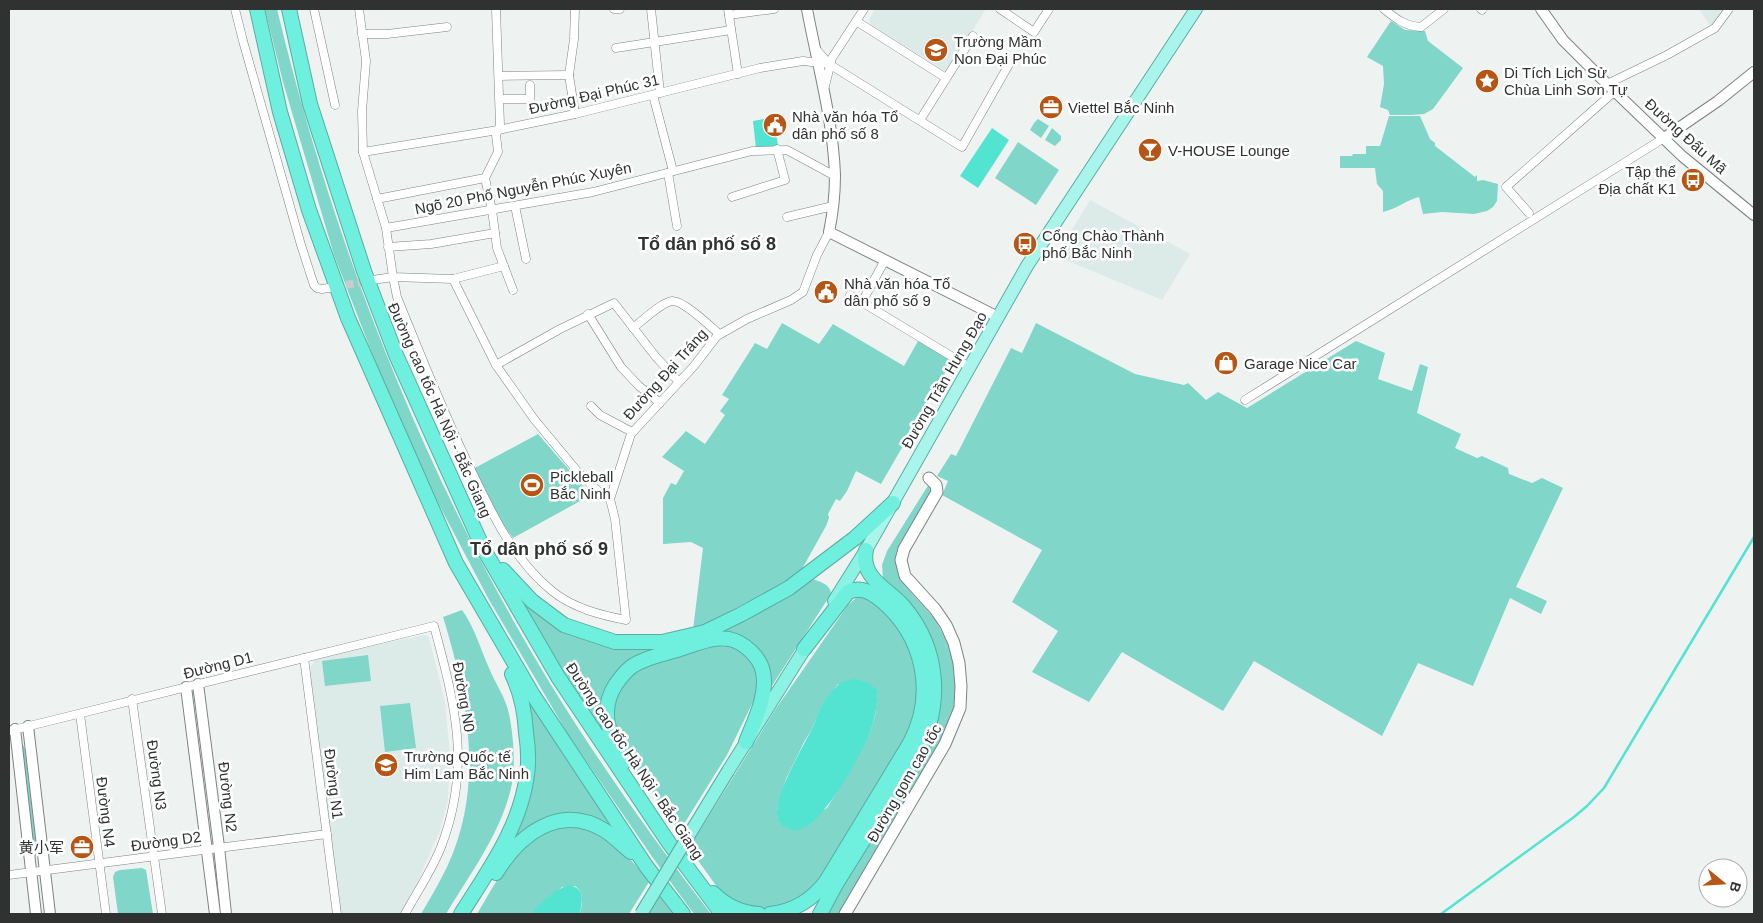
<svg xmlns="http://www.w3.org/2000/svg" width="1763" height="923" font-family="Helvetica,'Noto Sans SC',sans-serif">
  <rect width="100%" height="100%" fill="#eef3f2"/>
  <!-- built -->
  <g fill="#dcebe8">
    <path d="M875,9h111l-39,63 -76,-47 -2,-5z"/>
    <path d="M1699,9h25l-13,18z"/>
    <path d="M1090,200l100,54 -28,46 -106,-44z"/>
    <path d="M424,635l4,1 2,5 15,61 5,52 -2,46 -8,31 -28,63 -11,20h-60l-31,-240 1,-8 6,-9z"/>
  </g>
  <!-- green -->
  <g fill="#7fd6c9" fill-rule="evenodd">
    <path d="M265,9h12c58,241 149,473 279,684 48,77 100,150 155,221h-17l-41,-56 -84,-122 -81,-138 -52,-99 -57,-128 -45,-116 -51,-173z"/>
    <path d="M1391,21l14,9 20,1 3,10 35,27 -30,41 -9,5 -12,1h-22l-2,-5 -8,-3 4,-23 -1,-18 -16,-9z"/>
    <path d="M1389,116h31l10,23 5,4v3l40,31 2,-2v6l6,-1 15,4 -1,17 -4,6 -6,4 -13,3 -32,-2 -19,2 -4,-17c-13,3 -22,12 -36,15v-21l-6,-7 -2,-16h-35v-12h12l1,-2h13v-8h14z"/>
    <path d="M1038,119l11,7 -8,12 -11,-8 4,-7z"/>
    <path d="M1052,128l9,8v4l-6,6 -10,-6z"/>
    <path d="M1018,142l41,28 -23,35 -41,-27z"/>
    <path d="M782,323l37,21 14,-20 71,42 14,-25 34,20 -71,123 -25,-13 -9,20 -7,10 -4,-2 -8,15 1,4 -3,8 -24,43 -15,13 -94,48 10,-82 -12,-6 -28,2v-46l8,-15 5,2 8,-14 -22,-14 24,-26 19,13 20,-29 -5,-4 9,-12 -7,-4 33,-52 12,6z"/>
    <path d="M1036,323l99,51 49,11 4,-2 18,17 12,-8 29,16 109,-67 29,12 -7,26 34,12 8,-27 8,3 -11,46 44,21 -6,14 22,10 5,-2 26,12 1,6 23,9 10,-5 21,10 -47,99 31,14 -6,13 -31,-16 -37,88 -55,-23 -36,73 -128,-75 -31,50 -101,-59 -33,50 -57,-30 26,-41 -46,-29 30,-52 -100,-55 6,-14 -11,-5 14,-22 5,2 55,-108 11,5z"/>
    <path d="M538,434l53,61 -78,43 -13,-18 -27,-51z"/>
    <path d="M929,484l3,6 -14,29 -17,59c7,13 18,22 27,33 28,35 35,75 21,117l-107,186h-17l110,-195 -52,-141 -1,-13 5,-14z"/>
    <path d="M812,579c8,2 19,6 19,15l-65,101 -5,-38 -52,-20z"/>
    <path d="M512,588l58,42 110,14 -68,38 -3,58 -27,-36z"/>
    <path d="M857,597l12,1 26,21 24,44 -4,65 -105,167 -46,17 -21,-4 -23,-17 -31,-43 86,-138 73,-105zM838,684l40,7 -3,25 -5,16 -20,38 -23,38 -37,21 -10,-6 -3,-6v-8l9,-30 18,-37 8,-13 7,-18z"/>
    <path d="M462,610c13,18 18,38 27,58 6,15 17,30 20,46 4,18 6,45 4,64 -8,50 -42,94 -67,136h-25c9,-15 18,-31 26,-47 38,-80 21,-169 -4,-250z"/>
    <path d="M719,646l18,2 16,12 7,27 -7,15 -26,53 -48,77c-13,-19 -26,-38 -39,-57 -8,-12 -18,-25 -23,-39 -7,-19 -4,-42 9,-57 14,-17 72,-30 93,-33z"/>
    <path d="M368,655l3,26 -46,5 -3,-25z"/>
    <path d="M524,688l94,146 -40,-16 -66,24 14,-44z"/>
    <path d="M410,703l6,45 -31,4 -5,-46z"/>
    <path d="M22,743l3,6 12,100 -1,7h-2l-14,-112z"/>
    <path d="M581,827c28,5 51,33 68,55l-20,32h-49c2,-10 5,-21 -5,-28l-13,1 -31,27h-54c19,-31 39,-74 76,-86 9,-2 19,-1 28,-1z"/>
    <path d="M142,868l4,2 7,44h-35l-5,-37 2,-5 5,-2z"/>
    <path d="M659,896l14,18h-25z"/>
  </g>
  <!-- water -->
  <g fill="#52e3d1">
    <path d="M774,117l4,29 -22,2 -3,-27z"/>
    <path d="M992,128l17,12 -31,48 -18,-12z"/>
    <path d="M854,679l14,4 10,8c-1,14 -3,28 -8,41 -8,21 -49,97 -73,98 -4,1 -8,-1 -11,-3 -1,0 -6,-3 -6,-4 -14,-15 24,-78 32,-94 3,-6 4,-12 7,-18 4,-8 11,-18 18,-25 3,-4 11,-5 17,-7z"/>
    <path d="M569,885c17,4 13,15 11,29h-49c10,-11 24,-25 38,-29z"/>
  </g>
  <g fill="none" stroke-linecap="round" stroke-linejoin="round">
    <!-- stream -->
    <path stroke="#52e3d1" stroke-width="2.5" d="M1441,914l133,-97 13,-11 17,-18 150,-251"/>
    <!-- minor-tunnel -->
    <path stroke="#c8cccc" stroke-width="8" stroke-dasharray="8 4" stroke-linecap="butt" d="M334,287l35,-6"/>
    <!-- minor casing -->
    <g stroke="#7e8382" stroke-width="9">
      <g id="minor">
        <path d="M235,9l8,32 58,204 13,40 3,3 5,1 12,-2"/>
        <path d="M314,9l21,96"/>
        <path d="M359,9l7,52 -4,50 1,41 23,76 7,49 60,2 43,86 38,54 44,53 20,19 12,8 5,20 11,101c-26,-5 -53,-12 -74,-29 -38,-31 -59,-75 -80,-119 -28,-57 -51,-116 -75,-175l-4,-20 -21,3"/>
        <path d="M496,9l4,116 -4,10 2,17 -13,26 7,32 5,38 16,42"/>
        <path d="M614,9h6"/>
        <path d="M651,9l9,84"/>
        <path d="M728,9l10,65"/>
        <path d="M1000,9l34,23 15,-23"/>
        <path d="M1384,9c12,10 21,17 37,18l23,-18"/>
        <path d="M1481,9l1,1"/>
        <path d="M729,15l45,-6"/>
        <path d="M856,21l90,57"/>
        <path d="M362,34h25l60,-7"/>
        <path d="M616,48l115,-18"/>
        <path d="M815,48l14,16 133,83 50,-88"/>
        <path d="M499,76l70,-1"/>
        <path d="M1607,84l60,-29 48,-27 14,-19"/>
        <path d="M825,86l7,-28 32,-49"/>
        <path d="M653,95l20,76"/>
        <path d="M500,99h30v-14"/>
        <path d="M575,114l-6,-39 5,-36 1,-30"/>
        <path d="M920,120l53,-84"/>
        <path d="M363,152l135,-22 77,-16 185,-46 43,-7 26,3"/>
        <path d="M668,173l9,53"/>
        <path d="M732,197l53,-17 -8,-31"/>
        <path d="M377,199l108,-21"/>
        <path d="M515,206l11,53"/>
        <path d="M1529,213l-23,-26 109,-96"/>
        <path d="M787,217l46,-11"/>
        <path d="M386,228l207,-36 159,-41 35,-1 48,26"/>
        <path d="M388,247l43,-3 64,-11"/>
        <path d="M453,279l51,-13"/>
        <path d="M850,295l121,73"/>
        <path d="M862,302l23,-42"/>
        <path d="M588,314l33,53 18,19 21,17"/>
        <path d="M633,328c9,-7 29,-26 39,-27 11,-1 38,25 47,33"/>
        <path d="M496,365l64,-36 54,-26 42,54 23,25"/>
        <path d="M1245,400l419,-262"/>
        <path d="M591,406l9,9 32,17"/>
        <path d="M610,499l21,-65 63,-68 23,-30 30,-17 44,-19 12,-8 14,-37 12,-23"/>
        <path d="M304,658l33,256"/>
        <path d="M132,699l30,215"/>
        <path d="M80,714l26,200"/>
        <path d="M9,731l425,-105c21,78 38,141 7,221 -9,23 -24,45 -36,67"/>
        <path d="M9,875l318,-41"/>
      </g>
    </g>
    <!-- tertiary casing -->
    <g stroke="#7e8382" stroke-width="12">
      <g id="tertiary">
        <path d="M807,9c10,54 26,110 28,166 0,19 -2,38 -6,57l169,85"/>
        <path d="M1541,9l22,31 44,44 75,72 72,59"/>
        <path d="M1664,138l54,-37 36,-29"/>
        <path d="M198,684l21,163 7,67"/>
        <path d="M186,687l29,227"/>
        <path d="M28,726l22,188"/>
        <path d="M15,729l21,185"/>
      </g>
    </g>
    <!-- secondary casing -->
    <g stroke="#7e8382" stroke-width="13">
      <path id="secondary" d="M845,914l100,-170 15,-36 1,-22 -2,-23 -5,-20 -8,-18 -11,-16 -30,-33 -4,-16 3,-11 33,-57 -1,-7 -7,-7"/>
    </g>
    <!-- primary casing -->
    <g stroke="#59ada2" stroke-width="14">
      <path id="primary" d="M866,550l161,-284 169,-257"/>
    </g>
    <!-- trunk casing -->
    <g stroke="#59ada2" stroke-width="14">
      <g id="trunk">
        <path d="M834,601l32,-51"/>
        <path d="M728,771l81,-129"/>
      </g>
    </g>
    <!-- motorway casing -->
    <g stroke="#59ada2" stroke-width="16">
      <g id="motorway">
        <path d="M257,9l23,103 29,98 39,108 108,245 77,132 113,171 37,48"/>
        <path d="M289,9l21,95 54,167 32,84 87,193 75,129 111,166 53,71"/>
        <path d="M503,570l29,31 32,24 51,17h47l43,-10 35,-17 49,-27 66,-50 38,-35"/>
        <path d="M624,762c-14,-25 -26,-51 -8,-78 5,-7 11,-15 18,-19 13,-8 29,-11 43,-15 17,-5 35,-14 52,-11 15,3 31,18 34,33 5,23 -9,49 -17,70"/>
        <path d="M496,873c23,-38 63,-70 108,-43 10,6 18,15 27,22"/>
        <path d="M713,893c12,12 28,20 46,21"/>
        <path d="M461,914c27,-43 60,-88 66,-140 2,-13 1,-28 -1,-41 -1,-21 -5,-40 -14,-59"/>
        <path d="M770,914c25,-3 43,-14 57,-34l83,-137c26,-49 14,-106 -28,-142 -11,-9 -21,-15 -34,-9l-44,57"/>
        <path d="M820,914l16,-30 81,-130c26,-48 23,-104 -13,-147 -15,-18 -44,-28 -38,-57"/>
      </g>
    </g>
    <!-- minor -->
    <use href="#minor" stroke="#fff" stroke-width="8"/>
    <!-- tertiary -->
    <use href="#tertiary" stroke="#fff" stroke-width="10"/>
    <!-- secondary -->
    <use href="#secondary" stroke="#fff" stroke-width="11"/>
    <!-- primary -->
    <use href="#primary" stroke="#a9f5eb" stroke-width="12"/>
    <!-- trunk -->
    <use href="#trunk" stroke="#8cf2e4" stroke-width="12"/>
    <!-- motorway -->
    <use href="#motorway" stroke="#6fefde" stroke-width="14"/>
    <!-- trunk-bridge casing -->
    <g stroke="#59ada2" stroke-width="14" stroke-linecap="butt">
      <path id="trunk-bridge" d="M641,914l87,-143"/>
    </g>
    <!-- trunk-bridge -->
    <use href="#trunk-bridge" stroke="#8cf2e4" stroke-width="12"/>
  </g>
  <!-- icons -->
  <defs>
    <g id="school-disc" transform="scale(1.25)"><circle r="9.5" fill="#b65514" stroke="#fff"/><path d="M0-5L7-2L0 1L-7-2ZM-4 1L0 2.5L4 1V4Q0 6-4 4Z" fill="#fff"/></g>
    <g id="sight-disc" transform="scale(1.25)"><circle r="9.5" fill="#b65514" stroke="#fff"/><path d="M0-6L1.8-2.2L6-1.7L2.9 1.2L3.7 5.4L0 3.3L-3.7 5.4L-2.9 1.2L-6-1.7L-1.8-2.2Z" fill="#fff"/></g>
    <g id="office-disc" transform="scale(1.25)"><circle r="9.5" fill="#b65514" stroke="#fff"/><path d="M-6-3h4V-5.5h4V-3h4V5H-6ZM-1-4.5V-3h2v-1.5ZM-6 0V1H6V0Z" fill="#fff"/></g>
    <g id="civic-disc" transform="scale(1.25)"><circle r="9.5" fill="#b65514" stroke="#fff"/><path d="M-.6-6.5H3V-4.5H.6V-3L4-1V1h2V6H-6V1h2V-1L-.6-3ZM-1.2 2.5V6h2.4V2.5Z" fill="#fff"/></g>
    <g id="bar-disc" transform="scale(1.25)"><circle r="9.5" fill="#b65514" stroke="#fff"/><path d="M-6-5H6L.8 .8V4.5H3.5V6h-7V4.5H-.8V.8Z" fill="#fff"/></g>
    <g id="bus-disc" transform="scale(1.25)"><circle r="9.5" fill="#b65514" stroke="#fff"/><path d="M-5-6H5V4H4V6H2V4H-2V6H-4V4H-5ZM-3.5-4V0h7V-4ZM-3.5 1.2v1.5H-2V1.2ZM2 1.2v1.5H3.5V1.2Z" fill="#fff"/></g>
    <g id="shop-disc" transform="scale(1.25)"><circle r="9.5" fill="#b65514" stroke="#fff"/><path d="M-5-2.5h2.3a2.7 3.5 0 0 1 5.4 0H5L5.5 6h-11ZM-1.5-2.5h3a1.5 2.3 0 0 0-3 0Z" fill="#fff"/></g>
    <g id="stadium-disc" transform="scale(1.25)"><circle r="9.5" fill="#b65514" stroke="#fff"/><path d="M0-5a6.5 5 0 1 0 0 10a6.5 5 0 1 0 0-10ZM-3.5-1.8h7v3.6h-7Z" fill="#fff"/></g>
  </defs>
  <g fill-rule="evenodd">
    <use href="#school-disc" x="936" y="50"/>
    <use href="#sight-disc" x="1487" y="81"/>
    <use href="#office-disc" x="1051" y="107"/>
    <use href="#civic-disc" x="775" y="125"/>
    <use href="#bar-disc" x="1150" y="150"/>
    <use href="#bus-disc" x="1693" y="180"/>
    <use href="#bus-disc" x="1025" y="244"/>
    <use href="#civic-disc" x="826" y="292"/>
    <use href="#shop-disc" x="1226" y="363"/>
    <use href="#stadium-disc" x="532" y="485"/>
    <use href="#school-disc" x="386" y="765"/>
    <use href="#office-disc" x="82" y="847"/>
  </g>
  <g text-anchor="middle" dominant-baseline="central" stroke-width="5" stroke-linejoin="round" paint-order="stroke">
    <!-- poi labels -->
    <g font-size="15" fill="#303232" stroke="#fff" text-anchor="start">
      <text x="954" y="41">Trường Mầm<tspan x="954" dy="17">Non Đại Phúc</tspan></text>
      <text x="1504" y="72">Di Tích Lịch Sử<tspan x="1504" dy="17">Chùa Linh Sơn Tự</tspan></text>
      <text x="1068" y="107">Viettel Bắc Ninh</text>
      <text x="792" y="116">Nhà văn hóa Tổ<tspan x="792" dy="17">dân phố số 8</tspan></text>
      <text x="1168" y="150">V-HOUSE Lounge</text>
      <text x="1676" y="171" text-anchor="end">Tập thể<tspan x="1676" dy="17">Địa chất K1</tspan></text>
      <text x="1042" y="235">Cổng Chào Thành<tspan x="1042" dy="17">phố Bắc Ninh</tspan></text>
      <text x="844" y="283">Nhà văn hóa Tổ<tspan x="844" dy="17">dân phố số 9</tspan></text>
      <text x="1244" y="363">Garage Nice Car</text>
      <text x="550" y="476">Pickleball<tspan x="550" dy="17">Bắc Ninh</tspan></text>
      <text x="404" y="756">Trường Quốc tế<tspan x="404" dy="17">Him Lam Bắc Ninh</tspan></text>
      <text x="64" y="847" text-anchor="end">黄小军</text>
    </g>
    <!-- street labels -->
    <g font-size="15" fill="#303232" stroke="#fff">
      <text transform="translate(594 94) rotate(-13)">Đường Đại Phúc 31</text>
      <text transform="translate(1686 136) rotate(42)">Đường Đấu Mã</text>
      <text transform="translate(523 188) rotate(-11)">Ngõ 20 Phố Nguyễn Phúc Xuyên</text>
      <text transform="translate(665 374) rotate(-48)">Đường Đại Tráng</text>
      <text transform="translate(944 380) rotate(-60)">Đường Trần Hưng Đạo</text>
      <text transform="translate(440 410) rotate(66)">Đường cao tốc Hà Nội - Bắc Giang</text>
      <text transform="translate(218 665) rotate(-14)">Đường D1</text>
      <text transform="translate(464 697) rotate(80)">Đường N0</text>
      <text transform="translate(635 761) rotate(56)">Đường cao tốc Hà Nội - Bắc Giang</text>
      <text transform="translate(157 775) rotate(82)">Đường N3</text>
      <text transform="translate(904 783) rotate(-60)">Đường gom cao tốc</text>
      <text transform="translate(334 784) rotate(83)">Đường N1</text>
      <text transform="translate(228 797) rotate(83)">Đường N2</text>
      <text transform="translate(106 812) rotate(83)">Đường N4</text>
      <text transform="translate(166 841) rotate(-8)">Đường D2</text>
    </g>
    <!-- quarter labels -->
    <g font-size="18" font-weight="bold" fill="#303232" stroke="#fff">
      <text x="707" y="244">Tổ dân phố số 8</text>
      <text x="539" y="549">Tổ dân phố số 9</text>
    </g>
  </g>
  <!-- border -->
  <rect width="1763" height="923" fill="none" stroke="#303232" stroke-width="20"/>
  <!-- north arrow -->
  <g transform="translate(1723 883) rotate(108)"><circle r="24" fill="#ffffff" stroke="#acadad"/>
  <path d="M0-4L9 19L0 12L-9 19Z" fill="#b65514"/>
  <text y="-8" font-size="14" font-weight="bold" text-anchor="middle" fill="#303232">B</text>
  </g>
</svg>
